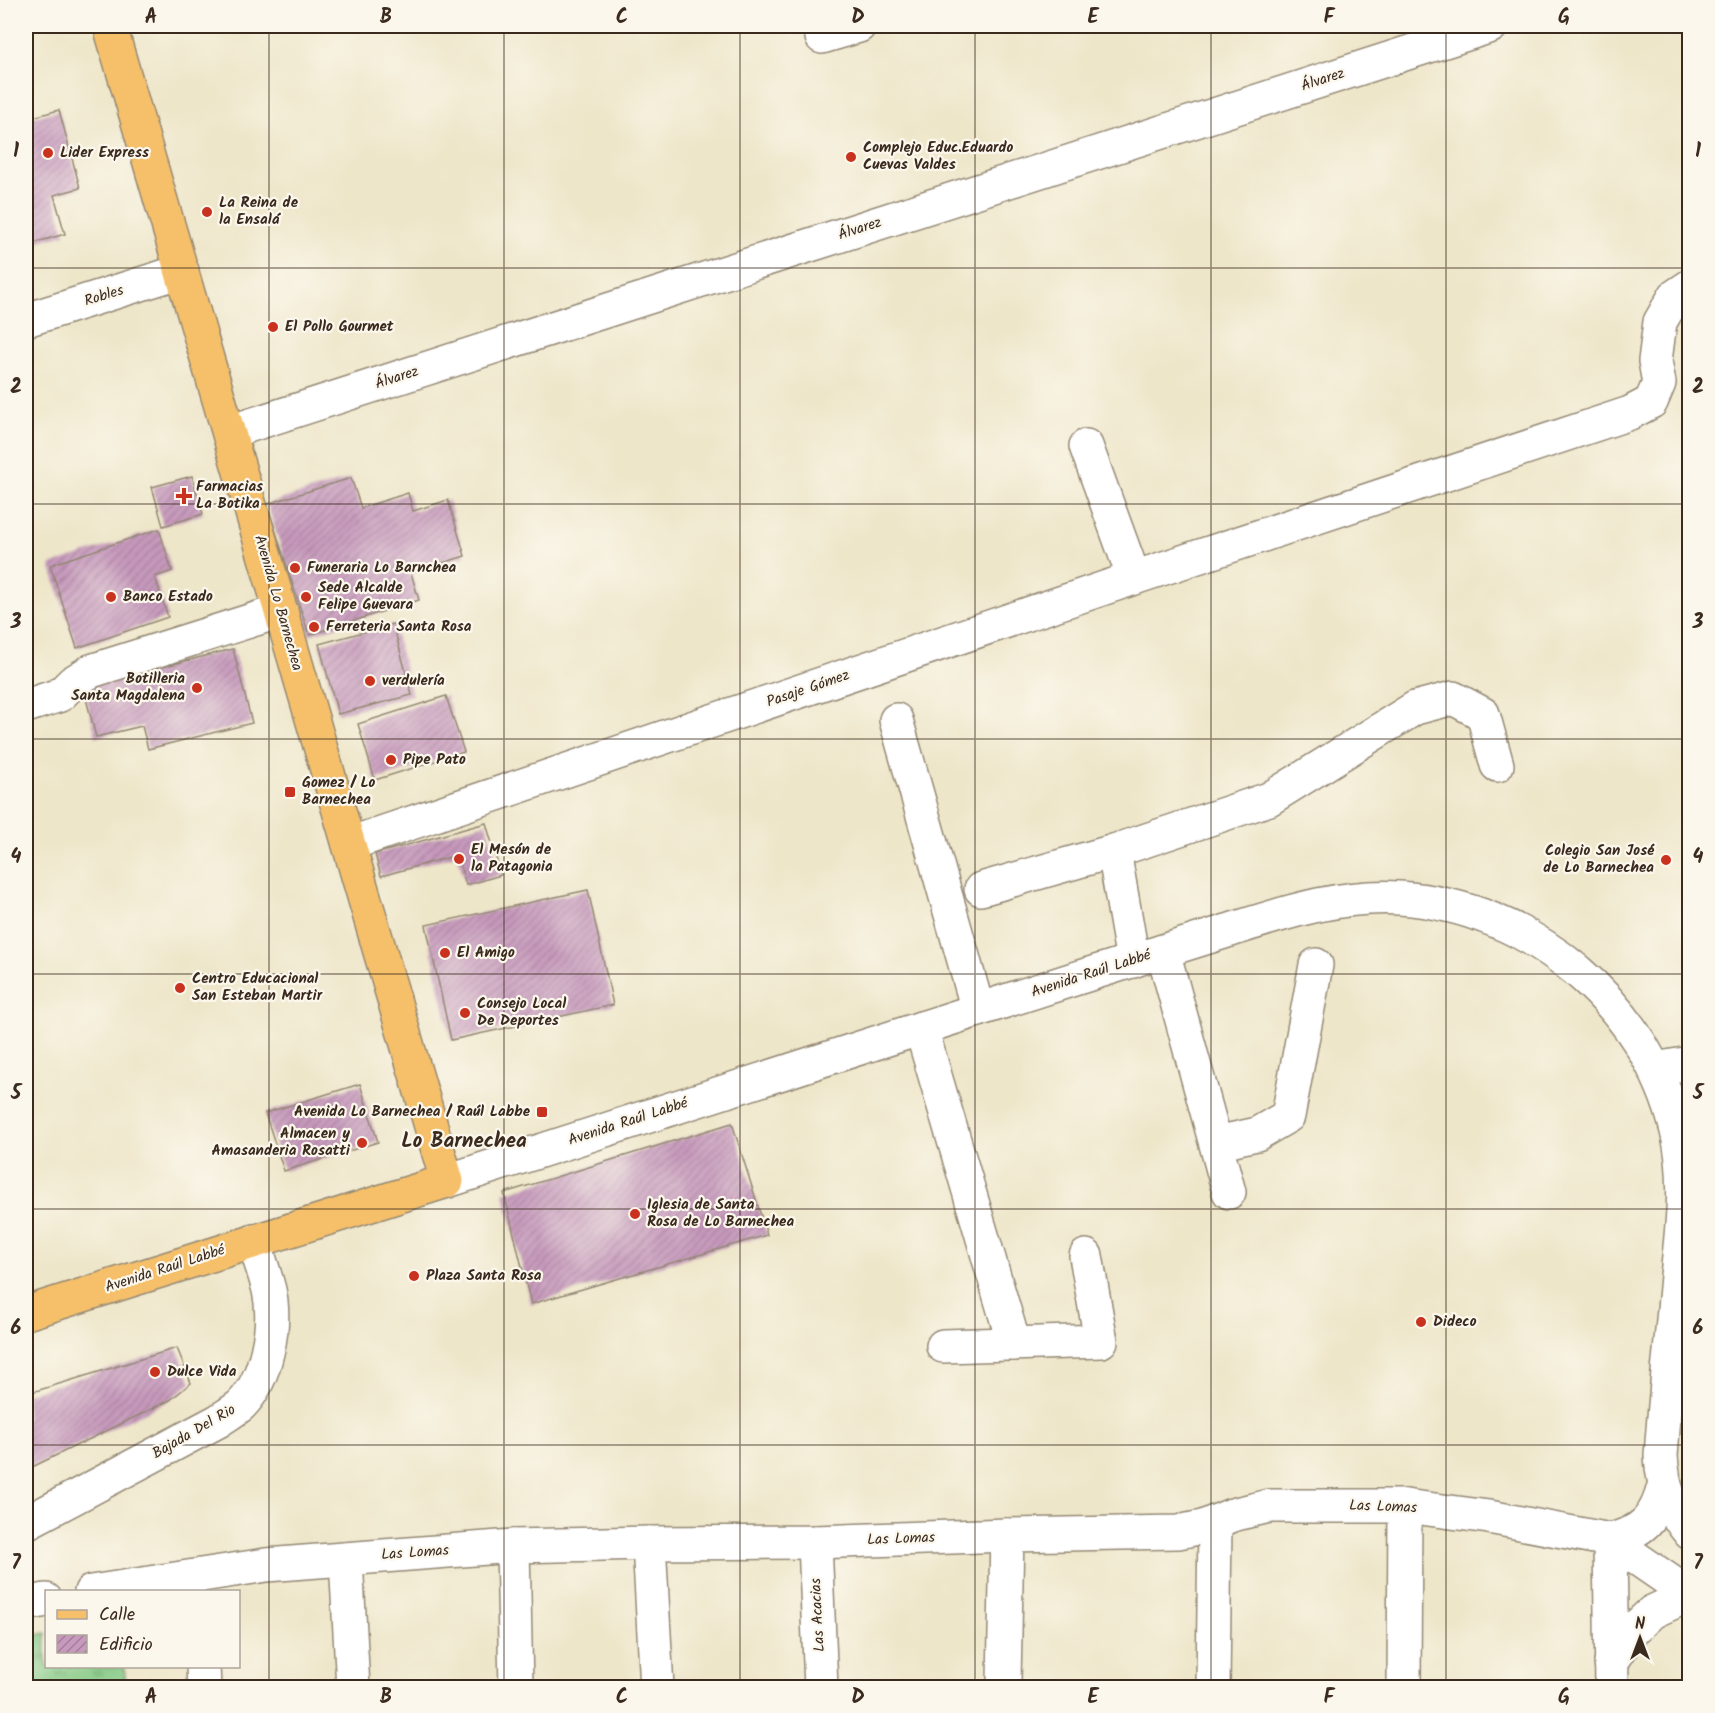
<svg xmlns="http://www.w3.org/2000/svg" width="1715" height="1713" font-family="Kalam,sans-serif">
  <defs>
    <pattern id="park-tufts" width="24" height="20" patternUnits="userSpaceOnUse" patternTransform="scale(1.5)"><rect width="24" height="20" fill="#83c984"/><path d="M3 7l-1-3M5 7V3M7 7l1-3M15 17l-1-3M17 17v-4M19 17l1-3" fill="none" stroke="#6ca36b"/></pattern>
    <pattern id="building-hatch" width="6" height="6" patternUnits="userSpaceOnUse" patternTransform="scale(1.5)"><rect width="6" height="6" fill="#c79abd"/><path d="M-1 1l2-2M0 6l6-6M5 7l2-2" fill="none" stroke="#a37e99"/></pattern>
  </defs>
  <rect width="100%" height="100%" fill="#fbf7ec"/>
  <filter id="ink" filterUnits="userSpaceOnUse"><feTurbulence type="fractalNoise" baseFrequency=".0167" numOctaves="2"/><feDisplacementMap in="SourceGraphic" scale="12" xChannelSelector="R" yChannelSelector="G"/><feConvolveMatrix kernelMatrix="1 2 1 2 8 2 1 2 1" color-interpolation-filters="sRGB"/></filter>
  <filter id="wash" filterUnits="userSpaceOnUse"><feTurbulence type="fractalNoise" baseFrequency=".008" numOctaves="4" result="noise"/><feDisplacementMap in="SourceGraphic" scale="24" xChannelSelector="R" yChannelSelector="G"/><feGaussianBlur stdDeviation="1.35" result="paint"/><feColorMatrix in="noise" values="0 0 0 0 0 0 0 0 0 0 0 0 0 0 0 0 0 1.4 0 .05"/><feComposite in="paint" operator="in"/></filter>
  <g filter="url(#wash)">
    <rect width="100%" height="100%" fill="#eee6c9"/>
    <!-- park -->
    <path fill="url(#park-tufts)" stroke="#5f7a51" stroke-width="1.5" d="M46,1633v33l78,1 2,20h-100v-50z"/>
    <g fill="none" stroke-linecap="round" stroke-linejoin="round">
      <!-- stream -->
      <path stroke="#7ab1e9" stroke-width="10" d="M1682,26l8,8"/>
    </g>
    <g id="blocks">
      <!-- building -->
      <g fill="url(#building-hatch)">
        <path d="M59,110l21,78 -26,7 11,39 -39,11v-126z"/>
        <path d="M192,476l11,38 -40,12 -11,-39z"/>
        <path d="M351,478l10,30 47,-15 5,18 35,-11 17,56 -54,17 8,27 -110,35 -42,-131z"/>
        <path d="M159,529l13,42 -17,6 13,40 -91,31 -27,-83z"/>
        <path d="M393,624l19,71 -74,19 -19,-70z"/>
        <path d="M233,649l19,74 -104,26 -6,-23 -46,11 -13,-50z"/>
        <path d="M446,696l18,56 -89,28 -17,-56z"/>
        <path d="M486,823l15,52 -35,10 -9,-30 -76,21 -6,-22z"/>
        <path d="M588,890l25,115 -162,35 -25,-115z"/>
        <path d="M360,1084l18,58 -94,29 -19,-58z"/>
        <path d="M732,1123l35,112 -236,69 -27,-111z"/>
        <path d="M177,1348l14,35 -21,17 -144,70v-76z"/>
      </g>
    </g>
  </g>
  <g filter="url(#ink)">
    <use href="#blocks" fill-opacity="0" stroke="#948874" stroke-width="1.5"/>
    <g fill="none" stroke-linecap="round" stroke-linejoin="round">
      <!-- minor casing -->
      <g stroke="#948874" stroke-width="36">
        <g id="minor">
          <path d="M822,37l37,-11"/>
          <path d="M26,320l156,-49"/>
          <path d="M229,432l1262,-406"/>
          <path d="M1134,578l496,-165 21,-11 8,-19 -4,-22 5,-39 15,-26 15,-10"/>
          <path d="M26,706l34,-11 13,-13 18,-11 190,-60"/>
          <path d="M896,720l82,290"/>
          <path d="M349,844l785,-266 -48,-132"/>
          <path d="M1114,851l19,110"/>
          <path d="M981,889l133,-38 155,-52 146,-91 38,-10 30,16 14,51"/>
          <path d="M1163,951l66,241"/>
          <path d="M921,1028l93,316"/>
          <path d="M1655,1069l35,-6"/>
          <path d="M1216,1143l41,-9 31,-18 28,-151"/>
          <path d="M447,1181c209,-69 419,-136 630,-203 49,-15 98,-31 147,-46 58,-18 114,-38 176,-34 131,9 246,105 277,233 12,47 5,97 0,145 -5,60 -12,120 -16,180 2,30 9,53 29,77"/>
          <path d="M943,1346l158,-5 -15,-85"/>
          <path d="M26,1523l192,-102c7,-5 16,-10 23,-16 25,-25 36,-80 28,-115 -4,-16 -10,-32 -15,-49"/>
          <path d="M1610,1540l2,148"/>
          <path d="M1610,1540c33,-8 46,-22 54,-54"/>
          <path d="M815,1542l6,146"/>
          <path d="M649,1543l8,145"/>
          <path d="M513,1546l3,142"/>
          <path d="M346,1559l7,129"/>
          <path d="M91,1592l175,-27 247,-19 136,-3 166,-1 192,-7 171,-3 25,-5 29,-12 37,-9h136l84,11 121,23 80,55"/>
          <path d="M26,1604l20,-4"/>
          <path d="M1611,1663l21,-32 20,-19 37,-17"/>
          <path d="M203,1666l1,22"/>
          <path d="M1004,1681l3,-146"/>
          <path d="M1213,1688l2,-166"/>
          <path d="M1404,1688l1,-182"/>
        </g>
      </g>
      <!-- major casing -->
      <g stroke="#948874" stroke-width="36">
        <path id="major" d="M26,1313l421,-132 -337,-1155"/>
      </g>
      <!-- minor -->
      <use href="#minor" stroke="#fff" stroke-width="33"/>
      <!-- major -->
      <use href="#major" stroke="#f6c06b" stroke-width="33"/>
    </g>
  </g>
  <!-- grid -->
  <path fill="none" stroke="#3b2a1e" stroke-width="1.5" stroke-opacity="0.55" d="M269,26v1662M504,26v1662M740,26v1662M975,26v1662M1211,26v1662M1446,26v1662M26,268h1664M26,504h1664M26,739h1664M26,974h1664M26,1209h1664M26,1445h1664"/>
  <!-- markers -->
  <g fill="#c8321e" stroke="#fbf7ec" stroke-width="2">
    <circle cx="48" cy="153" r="6"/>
    <circle cx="851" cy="157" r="6"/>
    <circle cx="207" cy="212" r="6"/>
    <circle cx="273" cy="327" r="6"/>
    <path d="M181 487h6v6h6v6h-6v6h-6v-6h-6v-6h6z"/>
    <circle cx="295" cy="568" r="6"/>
    <circle cx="111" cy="597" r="6"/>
    <circle cx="306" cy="597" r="6"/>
    <circle cx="314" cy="627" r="6"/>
    <circle cx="370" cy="681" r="6"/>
    <circle cx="197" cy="688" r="6"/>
    <circle cx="391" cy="760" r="6"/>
    <rect x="284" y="786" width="12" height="12" rx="3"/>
    <circle cx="459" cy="859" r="6"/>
    <circle cx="1666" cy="860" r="6"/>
    <circle cx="445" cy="953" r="6"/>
    <circle cx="180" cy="988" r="6"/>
    <circle cx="465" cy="1013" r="6"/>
    <rect x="536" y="1106" width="12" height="12" rx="3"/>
    <circle cx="362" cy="1143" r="6"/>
    <circle cx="635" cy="1214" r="6"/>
    <circle cx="414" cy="1276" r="6"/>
    <circle cx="1421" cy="1322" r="6"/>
    <circle cx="155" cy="1372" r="6"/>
  </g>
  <g text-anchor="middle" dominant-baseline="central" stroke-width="4.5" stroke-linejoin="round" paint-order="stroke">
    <!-- street labels -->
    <g font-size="15" fill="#3b2a1e" stroke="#fbf7ec">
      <text transform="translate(1323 80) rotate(-18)">Álvarez</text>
      <text transform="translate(860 229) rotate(-18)">Álvarez</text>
      <text transform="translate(104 296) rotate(-17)">Robles</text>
      <text transform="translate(397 378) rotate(-18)">Álvarez</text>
      <text transform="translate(278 603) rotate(74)">Avenida Lo Barnechea</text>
      <text transform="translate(808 689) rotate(-19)">Pasaje Gómez</text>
      <text transform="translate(1091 974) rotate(-18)">Avenida Raúl Labbé</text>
      <text transform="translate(628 1122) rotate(-18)">Avenida Raúl Labbé</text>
      <text transform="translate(165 1269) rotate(-18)">Avenida Raúl Labbé</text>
      <text transform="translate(194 1432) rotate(-30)">Bajada Del Rio</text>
      <text transform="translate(1383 1507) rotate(2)">Las Lomas</text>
      <text transform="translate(901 1539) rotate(-2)">Las Lomas</text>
      <text transform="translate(415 1553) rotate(-4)">Las Lomas</text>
      <text transform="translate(818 1615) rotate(-93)">Las Acacias</text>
    </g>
    <!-- poi labels -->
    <g font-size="15" font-weight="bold" fill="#3b2a1e" stroke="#fbf7ec" text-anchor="start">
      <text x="863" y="148">Complejo Educ.Eduardo<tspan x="863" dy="17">Cuevas Valdes</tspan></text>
      <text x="60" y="153">Lider Express</text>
      <text x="219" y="203">La Reina de<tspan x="219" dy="17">la Ensalá</tspan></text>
      <text x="285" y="327">El Pollo Gourmet</text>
      <text x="196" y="487">Farmacias<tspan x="196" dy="17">La Botika</tspan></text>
      <text x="307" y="568">Funeraria Lo Barnchea</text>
      <text x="318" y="588">Sede Alcalde<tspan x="318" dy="17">Felipe Guevara</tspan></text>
      <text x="123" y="597">Banco Estado</text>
      <text x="326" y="627">Ferreteria Santa Rosa</text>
      <text x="185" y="679" text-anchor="end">Botilleria<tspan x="185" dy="17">Santa Magdalena</tspan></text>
      <text x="382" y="681">verdulería</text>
      <text x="403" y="760">Pipe Pato</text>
      <text x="302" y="783">Gomez / Lo<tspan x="302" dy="17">Barnechea</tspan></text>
      <text x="471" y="850">El Mesón de<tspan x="471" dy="17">la Patagonia</tspan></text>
      <text x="1654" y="851" text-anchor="end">Colegio San José<tspan x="1654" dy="17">de Lo Barnechea</tspan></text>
      <text x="457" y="953">El Amigo</text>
      <text x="192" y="979">Centro Educacional<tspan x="192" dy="17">San Esteban Martir</tspan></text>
      <text x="477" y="1004">Consejo Local<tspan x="477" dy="17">De Deportes</tspan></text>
      <text x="530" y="1112" text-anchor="end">Avenida Lo Barnechea / Raúl Labbe</text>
      <text x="350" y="1134" text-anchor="end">Almacen y<tspan x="350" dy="17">Amasanderia Rosatti</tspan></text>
      <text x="647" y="1205">Iglesia de Santa<tspan x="647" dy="17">Rosa de Lo Barnechea</tspan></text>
      <text x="426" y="1276">Plaza Santa Rosa</text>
      <text x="1433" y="1322">Dideco</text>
      <text x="167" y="1372">Dulce Vida</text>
    </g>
    <!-- district labels -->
    <g font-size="21" font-weight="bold" fill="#3b2a1e" stroke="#fbf7ec">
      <text x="464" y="1141">Lo Barnechea</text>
    </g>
  </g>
  <!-- margin -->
  <rect width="1715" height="1713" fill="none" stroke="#fbf7ec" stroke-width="66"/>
  <!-- legend -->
  <rect x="45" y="1590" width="195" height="78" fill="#fbf7ec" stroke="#aea59a" stroke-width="1.5"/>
  <rect x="57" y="1610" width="30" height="9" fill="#f6c06b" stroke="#aea59a" stroke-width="1.5"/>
  <text x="99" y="1620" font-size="18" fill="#3b2a1e">Calle</text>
  <rect x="57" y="1635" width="30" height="18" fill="url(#building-hatch)" stroke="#aea59a" stroke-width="1.5"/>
  <text x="99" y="1650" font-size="18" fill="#3b2a1e">Edificio</text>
  <!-- north arrow -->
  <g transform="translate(1640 1638)" stroke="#fbf7ec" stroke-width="4.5" paint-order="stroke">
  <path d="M0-4.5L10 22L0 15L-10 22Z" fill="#3b2a1e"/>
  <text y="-9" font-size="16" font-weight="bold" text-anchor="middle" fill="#3b2a1e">N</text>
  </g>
  <rect x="33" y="33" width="1649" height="1647" fill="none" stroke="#3b2a1e" stroke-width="2"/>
  <g font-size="20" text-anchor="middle" font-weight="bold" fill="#3b2a1e">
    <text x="151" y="23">A</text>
    <text x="386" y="23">B</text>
    <text x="622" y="23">C</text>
    <text x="858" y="23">D</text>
    <text x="1093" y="23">E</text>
    <text x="1329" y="23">F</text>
    <text x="1564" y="23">G</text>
    <text x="16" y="157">1</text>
    <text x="1698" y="157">1</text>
    <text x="16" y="393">2</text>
    <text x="1698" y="393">2</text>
    <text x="16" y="628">3</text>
    <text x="1698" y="628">3</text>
    <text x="16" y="863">4</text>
    <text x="1698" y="863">4</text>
    <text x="16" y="1099">5</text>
    <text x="1698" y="1099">5</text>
    <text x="16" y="1334">6</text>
    <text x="1698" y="1334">6</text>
    <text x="16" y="1569">7</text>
    <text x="1698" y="1569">7</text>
    <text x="151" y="1703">A</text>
    <text x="386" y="1703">B</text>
    <text x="622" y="1703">C</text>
    <text x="858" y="1703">D</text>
    <text x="1093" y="1703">E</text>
    <text x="1329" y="1703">F</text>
    <text x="1564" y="1703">G</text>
  </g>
</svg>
